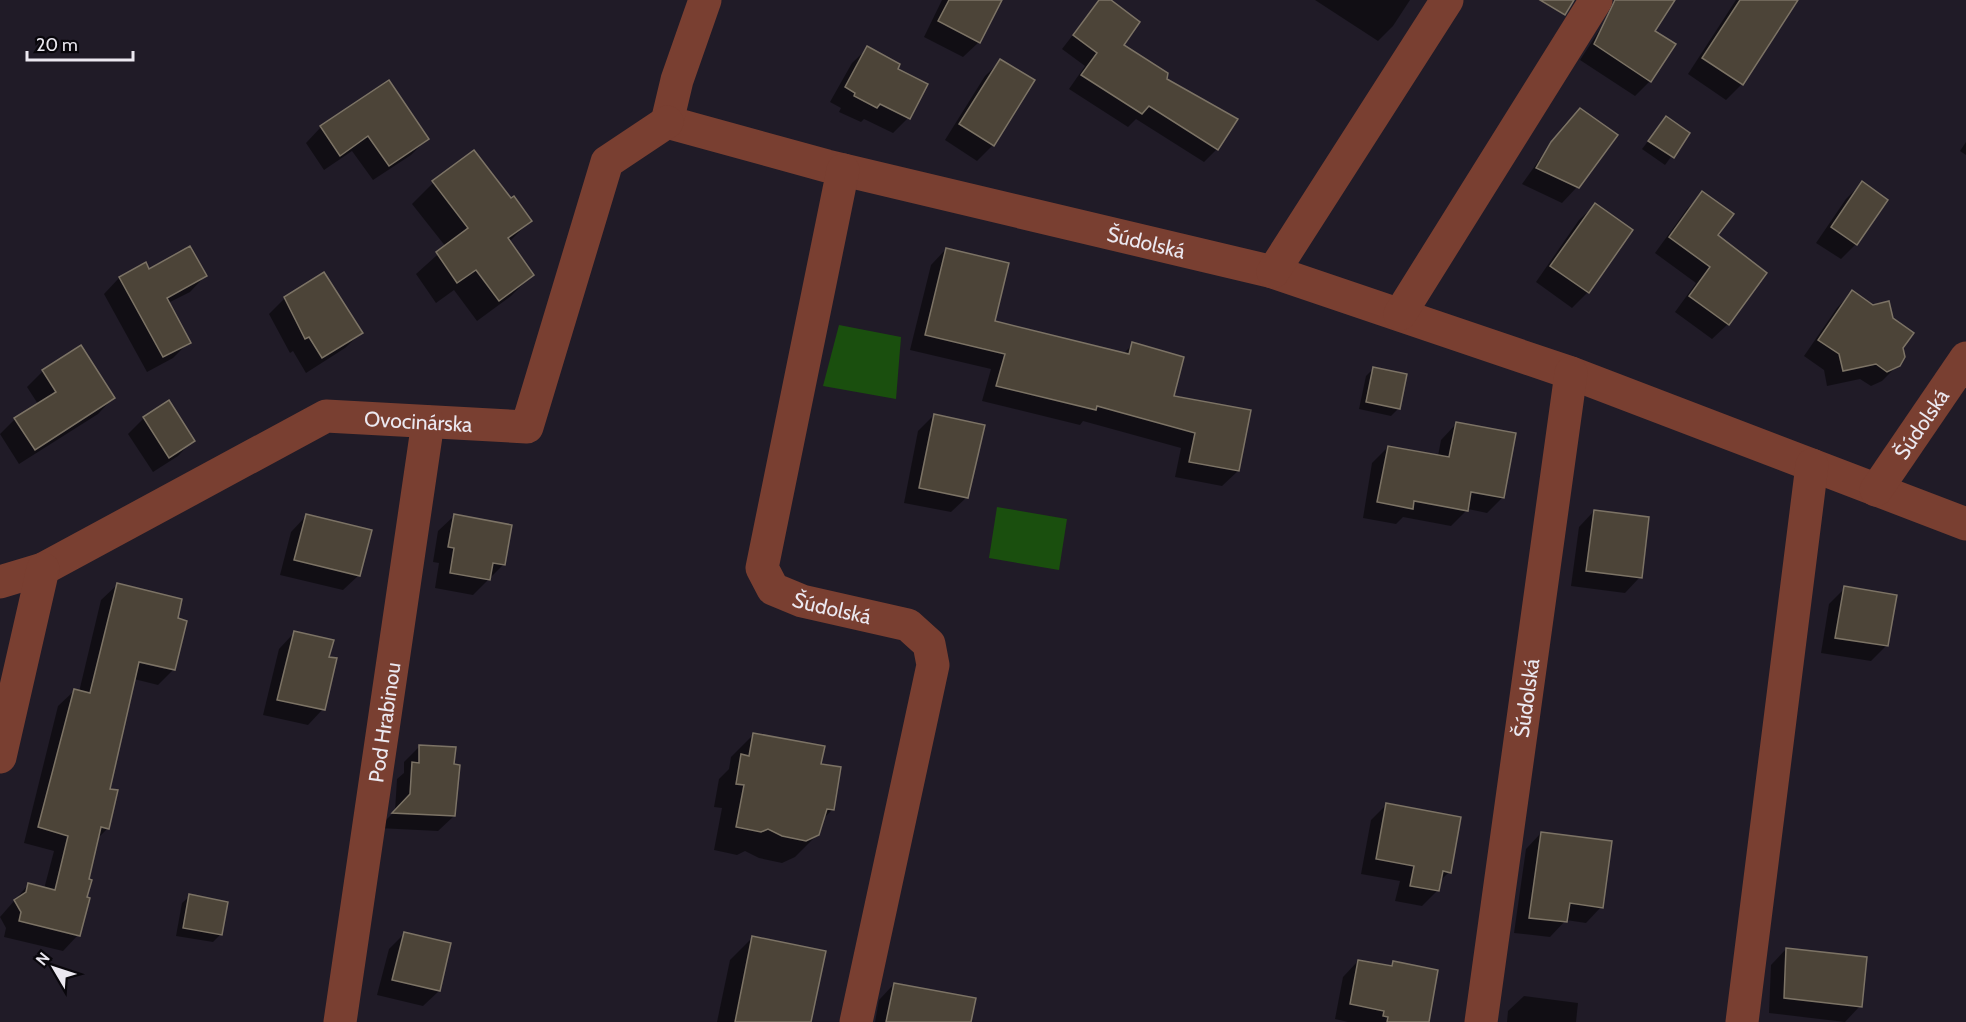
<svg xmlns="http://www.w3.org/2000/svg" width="1966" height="1022" font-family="Cabin,sans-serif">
  <rect width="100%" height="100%" fill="#201b27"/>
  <!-- green -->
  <g fill="#1a4f0e">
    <path d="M839,325l62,12 -5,62 -73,-13z"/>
    <path d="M997,507l70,12 -8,51 -70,-12z"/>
  </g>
  <!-- shadow -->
  <g fill="#0007" fill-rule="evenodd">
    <path d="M942,0h58l-21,42 -16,15 -39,-20z"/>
    <path d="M1100,0h8l14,45 43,34 52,70 -13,13 -68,-43 -8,8 -59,-38 16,-23 -23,-17z"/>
    <path d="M1315,0h95l-17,26 -15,15z"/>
    <path d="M1619,0h55l-21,31 -3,50 -15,15 -55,-36z"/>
    <path d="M1736,0l59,2 -53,82 -16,16 -38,-26z"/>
    <path d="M868,48l28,21 12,49 -15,15 -29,-14 -3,3 -22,-10 2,-4 -11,-6 22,-39z"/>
    <path d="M1001,61l-8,84 -16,16 -32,-21 40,-64z"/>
    <path d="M1580,109l36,26 -39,52 -15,16 -40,-19 42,-59z"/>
    <path d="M1666,118l22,16 -23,31 -23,-16z"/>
    <path d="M321,127l106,12 -16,16 -38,25 -21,-29 -28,19 -18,-27z"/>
    <path d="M1966,142v13l-6,-4z"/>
    <path d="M433,183l97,38 -21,21 23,33 -21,21 -34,25 -23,-31 -18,13 -20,-29 30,-27 -34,-43z"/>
    <path d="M1862,183l-6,61 -15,15 -25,-16 30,-44z"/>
    <path d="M1703,193l12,43 13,88 -16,15 -37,-27 21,-29 -41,-30 32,-44z"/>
    <path d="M1595,205l36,26 -43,61 -16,16 -36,-26 43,-62z"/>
    <path d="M946,249l47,73 130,32 10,-10 39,53 66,74 -16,15 -47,-9 6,-29 -98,-27 -3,4 -98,-24 9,-32 -81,-19 21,-85z"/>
    <path d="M145,264l4,7 56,5 -15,16 -22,11 21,39 -16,16 -26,14 -43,-78 15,-16z"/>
    <path d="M1852,292l50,56 -4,17 -16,16 -11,5 -11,-7 -33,7 -3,-16 -20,-14 33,-48z"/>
    <path d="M285,298l76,35 -16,15 -39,25 -13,-22 -3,2 -21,-39z"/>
    <path d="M81,347l32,51 -15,16 -79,50 -19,-30 15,-15 23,-15 -11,-17 16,-16z"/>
    <path d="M1374,368l25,40 -8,8 -32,-7 7,-33z"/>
    <path d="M168,402l25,38 -15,16 -25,16 -25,-38 16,-16z"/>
    <path d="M934,415l33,82 -16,15 -47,-9 14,-72z"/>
    <path d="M1456,424l47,73 -16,16 -19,-4 -17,17 -48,-9 -7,7 -33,-6 9,-55 16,-16 50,9 3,-16z"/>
    <path d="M1594,511l46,66 -15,16 -54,-7 8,-59z"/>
    <path d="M306,516l53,59 -16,15 -63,-15 11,-43z"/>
    <path d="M454,516l50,48 -31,31 -38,-7 4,-25 -6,-1 5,-31z"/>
    <path d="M117,585l59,34 -2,50 -16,16 -24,-6 -25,111 -1,38 -12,12 -18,95 -15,16 -59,-14 2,-9 -6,-11 28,-32 16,4 10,-38 -30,-8 34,-137 16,-15 5,1 22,-92zM132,659l33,7v3l-33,-8z"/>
    <path d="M1845,588l42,57 -16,16 -50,-8 8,-49z"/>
    <path d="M294,633l33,25 -4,51 -15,16 -45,-10 16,-66z"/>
    <path d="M754,734l66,31 12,45 -10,10 -4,14 -23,23 -13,6 -23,-5 -14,-7 -8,4 -23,-5 8,-42 -8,-1 5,-28 10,-10 2,-12z"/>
    <path d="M420,746l34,70 -16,15 -60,-3 17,-17 2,-32 7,-6v-11z"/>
    <path d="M1386,805l63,67 -10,10 -1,8 -16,16 -27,-5 5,-20 -39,-7 10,-54z"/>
    <path d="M1541,833l60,74 -15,16 -20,-3 -16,17 -36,-4 12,-84z"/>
    <path d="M190,896l30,39 -7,7 -37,-6 6,-33z"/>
    <path d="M405,933l34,58 -16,15 -46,-11 12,-46z"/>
    <path d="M753,937l57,85h-93l13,-62z"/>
    <path d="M1786,949l74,57 -15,16 -76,-9 2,-48z"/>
    <path d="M1358,961l31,6 5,-5 33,60h-79l-13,-3 8,-42z"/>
    <path d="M894,984l76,38h-95l4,-22z"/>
    <path d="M1524,996l54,7 -2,19h-69l1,-11z"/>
  </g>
  <!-- building -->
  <g fill="#4c4438" stroke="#7c7365" stroke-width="1.5">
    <path d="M949,0h53l-22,43 -42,-22z"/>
    <path d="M1099,0h12l29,22 -16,23 44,28 -1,6 71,40 -20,31 -69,-44 -7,8 -61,-39 16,-22 -24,-18z"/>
    <path d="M1540,0h34l-9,15z"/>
    <path d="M1615,0h60l-20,31 21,13 -25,38 -57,-38z"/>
    <path d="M1740,0h58l-55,85 -41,-27z"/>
    <path d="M867,46l33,18 -2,5 30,15 -18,35 -30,-15 -3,4 -23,-12 1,-3 -10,-6z"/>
    <path d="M1000,59l35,21 -41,66 -35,-22z"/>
    <path d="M389,80l40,59 -40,27 -21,-30 -28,20 -20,-30z"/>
    <path d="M1580,108l38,27 -39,53 -43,-20 15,-26z"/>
    <path d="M1666,116l24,17 -16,25 -26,-17z"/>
    <path d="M474,150l37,48 3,-2 18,25 -24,17 26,37 -35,26 -23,-31 -19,13 -21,-31 32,-24 -36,-47z"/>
    <path d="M1862,181l26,19 -31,45 -26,-18z"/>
    <path d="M1702,191l32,23 -16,21 49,38 -38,52 -40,-29 21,-29 -41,-30z"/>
    <path d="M1595,203l38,27 -44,63 -39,-27z"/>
    <path d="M190,246l17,30 -40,22 24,45 -28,14 -44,-80 27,-15 3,7z"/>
    <path d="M946,248l63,15 -14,58 134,33 3,-12 52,15 -10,39 77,14 -12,61 -50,-9 6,-29 -98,-27 -1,4 -100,-24 9,-32 -80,-19z"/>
    <path d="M324,272l39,61 -41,25 -13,-21 -4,2 -21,-42z"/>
    <path d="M1852,290l21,15 16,-4 4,17 21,15 -11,15 2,9 -5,9 -13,6 -11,-8 -33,7 -4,-17 -21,-14z"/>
    <path d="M81,345l34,53 -80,52 -21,-32 42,-26 -14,-22z"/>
    <path d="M1373,367l34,7 -7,35 -34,-7z"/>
    <path d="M169,400l26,41 -26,17 -26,-41z"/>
    <path d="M934,414l51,11 -17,73 -49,-10z"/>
    <path d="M1456,422l60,11 -12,65 -33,-6 -3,19 -54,-10 -1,8 -36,-7 11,-56 61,11z"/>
    <path d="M1594,510l55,7 -7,61 -56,-7z"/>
    <path d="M306,514l66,16 -12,46 -66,-16z"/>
    <path d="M454,514l58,11 -7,40 -12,-2 -3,17 -40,-7 4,-25 -6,-1z"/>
    <path d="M117,583l65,16 -4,19 9,3 -12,49 -36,-8 -29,127 8,1 -9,39 -8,-2 -12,52 3,1 -5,17 3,1 -10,38 -61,-15 2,-9 -7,-12 12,-8 2,-9 27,7 13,-54 -30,-9 36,-138 16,4z"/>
    <path d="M1844,586l53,9 -9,51 -53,-8z"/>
    <path d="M294,631l40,9 -5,17 8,1 -12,52 -48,-10z"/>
    <path d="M753,733l72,13 -4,18 20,3 -7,43 -7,-1 -8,26 -13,6 -24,-5 -14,-7 -7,3 -25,-5 8,-42 -8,-1 5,-30 8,2z"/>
    <path d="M419,745l37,2 -2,17 6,1 -5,51 -63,-3 18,-19 2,-32 7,1z"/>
    <path d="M1386,803l75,14 -10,56 -8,-2 -4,20 -29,-5 4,-20 -38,-7z"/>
    <path d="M1541,832l71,9 -9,67 -33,-5 -3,19 -38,-4z"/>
    <path d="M189,894l39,8 -6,33 -39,-7z"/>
    <path d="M404,932l47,11 -11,48 -48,-11z"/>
    <path d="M752,936l74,15 -15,71h-76z"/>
    <path d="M1786,948l81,9 -5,50 -78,-9z"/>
    <path d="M1358,960l34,6 1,-5 45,9 -9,52h-42l1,-5 -5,-1 1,-5 -34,-7z"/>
    <path d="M894,983l82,15 -5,24h-85z"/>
  </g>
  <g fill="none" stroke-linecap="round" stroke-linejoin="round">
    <!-- minor -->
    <g stroke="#793f31" stroke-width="33">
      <path id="s1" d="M667,122l160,44 446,106 298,101 395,151"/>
      <path d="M667,122l10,-42 28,-80"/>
      <path id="s2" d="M843,170l-81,398 11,21 29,12 106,24 21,19 4,21 -77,357"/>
      <path d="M1273,272l174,-272"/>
      <path d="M1400,314l196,-314"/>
      <path id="s3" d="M1876,490l90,-132"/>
      <path id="s4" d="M0,582l43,-13 283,-153 201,11 80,-265 60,-40"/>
      <path d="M0,757l43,-188"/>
      <path id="s5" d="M340,1022l88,-600"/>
      <path id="s6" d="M1481,1022l90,-649"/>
      <path d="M1742,1022l70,-557"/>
    </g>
  </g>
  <g text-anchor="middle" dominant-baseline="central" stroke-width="4.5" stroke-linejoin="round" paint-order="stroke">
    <!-- street labels -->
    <g font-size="21" fill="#ebe8f0" stroke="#09070c">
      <text stroke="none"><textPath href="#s1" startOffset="494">Šúdolská</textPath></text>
      <text stroke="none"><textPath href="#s4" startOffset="459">Ovocinárska</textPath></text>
      <text stroke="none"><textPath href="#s3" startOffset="80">Šúdolská</textPath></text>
      <text stroke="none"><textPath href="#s2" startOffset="492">Šúdolská</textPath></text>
      <text stroke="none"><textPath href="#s6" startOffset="327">Šúdolská</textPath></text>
      <text stroke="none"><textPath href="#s5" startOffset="303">Pod Hrabinou</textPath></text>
    </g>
  </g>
  <!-- north arrow -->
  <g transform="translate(54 968) rotate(309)" stroke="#09070c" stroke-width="4.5" paint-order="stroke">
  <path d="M0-4.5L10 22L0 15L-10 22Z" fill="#ebe8f0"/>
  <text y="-9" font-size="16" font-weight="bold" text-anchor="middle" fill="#ebe8f0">N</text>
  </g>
  <!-- scale -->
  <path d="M27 51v9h106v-9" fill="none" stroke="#ebe8f0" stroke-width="3"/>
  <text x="36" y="51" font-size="18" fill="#ebe8f0" stroke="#09070c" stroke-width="4.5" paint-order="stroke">20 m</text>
</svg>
